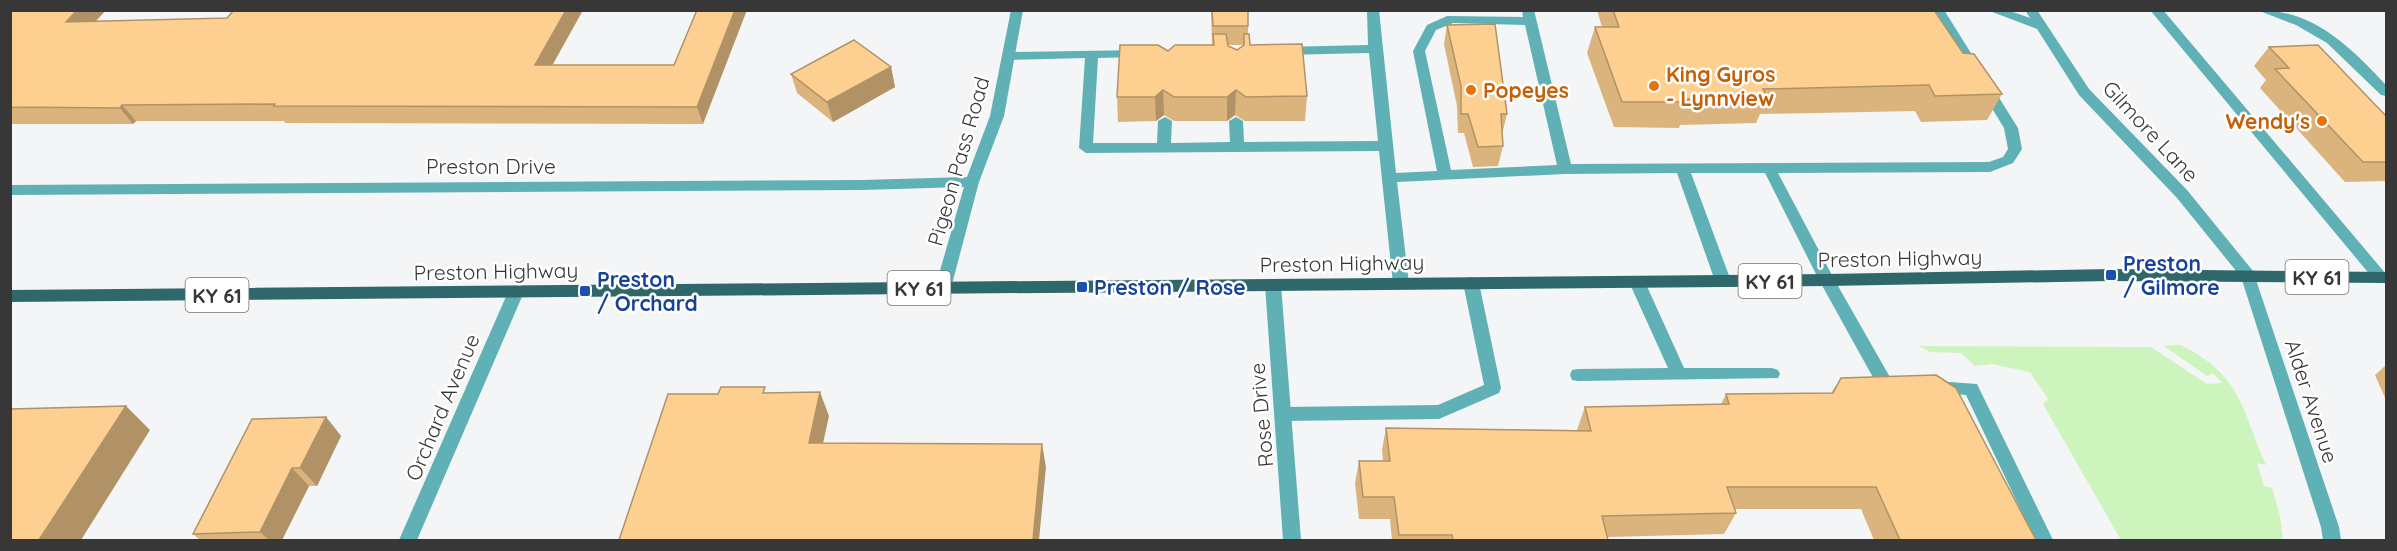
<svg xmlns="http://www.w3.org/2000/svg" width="2397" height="551" font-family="Quicksand,sans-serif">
  <rect width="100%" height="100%" fill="#f4f5f6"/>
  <!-- green -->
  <path fill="#cef4be" d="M2181,345c61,31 60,62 85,120l-9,-2 7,23 8,2 8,28 3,24h-162l-78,-136 5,-5 -18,-27 -38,-8 -17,2 -14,-13 -31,-1 -11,-6 232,1 56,37 15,-1 -9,-10 -6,3 -43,-30z"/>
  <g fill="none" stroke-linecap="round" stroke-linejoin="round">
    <!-- lane -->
    <g fill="#5fb1b6" fill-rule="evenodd">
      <path d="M1367,10h12l17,163 41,-2 -24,-120 14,-26 20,-9 76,1 -1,-7h12l37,154 418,-2 14,-5 5,-8 -4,-21 -72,-118h12l74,118 4,21 -9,14 -23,9 -212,1 56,106 57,100 12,1 2,5 -2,5 -6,1 -17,-1 -61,-110 -54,-107h-74l40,108 -3,4h-10l-3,-4 -38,-108 -112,1 -168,8 12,102 -3,4h-10l-3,-4 -14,-133 -293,2 -7,-5 6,-90 -76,2 -6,-4 6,-4 133,-2 2,3 -6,4 -40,1 -5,85h64l1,-22 7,-4 7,4 -1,22 59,-1 -1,-21 7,-4 7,4 1,21 134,-1 -9,-88 -87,2 -6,-4 6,-4 86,-2zM1453,23l72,2 32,140 -106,5 -26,-119 11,-21z"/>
      <path d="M1987,10h20l38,13 2,3 -2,3h-8z"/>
      <path d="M2150,10h13l223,264v8h-10z"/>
      <path d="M2257,10c57,0 92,36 129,75v11l-5,-1 -54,-52 -31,-18z"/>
      <path d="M1637,276l5,2 3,4 39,86h88l6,2 2,4 -2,4 -200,3 -6,-1 -2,-5 2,-5 6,-1 90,-1 -39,-86 3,-4z"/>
      <path d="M1471,277l5,2 3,4 22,105 -2,5 -60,26 -155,2 -6,-2 -2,-5 2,-5 6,-2 154,-2 46,-20 -21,-102 3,-4z"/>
      <path d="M1936,381l41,3 76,156h-18l-69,-145 -36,-3 -2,-5 2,-5z"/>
    </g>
    <!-- street -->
    <g fill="#5fb1b6" fill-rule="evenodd">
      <path d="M1011,10h12l-19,106 -25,66 -28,106 -3,4h-10l-3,-4 29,-101 -102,3 -852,5v-10l852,-5 105,-3 23,-61z"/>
      <path d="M2025,10h12l52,79 98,101 66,81 86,256 2,13h-18l-2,-13 -80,-250 -64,-79 -98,-103z"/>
      <path d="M1273,279l5,2 3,4 20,255h-18l-18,-255 3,-4z"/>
      <path d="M516,286l5,2 3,4 -107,248h-18l109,-248 3,-4z"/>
    </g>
    <!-- primary -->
    <path fill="#2e686b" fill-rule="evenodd" d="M2111,269l275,3v11l-275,-2 -284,5 -1817,16v-12l1817,-16z"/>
  </g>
  <!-- wall -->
  <g fill="#dab37d" fill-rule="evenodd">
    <path d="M10,10h96l-10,11 487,-11 -31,55h122l23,-55 6,114 -418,-1 -1,-2h-148l-3,3h-123z"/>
    <path d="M1211,10h37v24l2,11 57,51 -2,25h-60l-10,-6 -8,6h-53l-10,-6 -8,6 -38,1 -1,-25 95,-52zM1228,45h15l-6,5z"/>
    <path d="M1597,10h337l29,43 39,41 -15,26 -66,2 -6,-11 -155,3 -4,9 -76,2 -1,3 -65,-1 -27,-74 8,-26h7z"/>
    <path d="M1447,25l60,89 -5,20 1,12 -5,20 -25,1 -9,-34h-6l-1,-27 -13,-62z"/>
    <path d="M2269,47l117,69v65l-41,1 -85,-94 6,-8 -12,-14z"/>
    <path d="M891,67l4,20 -62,35 -36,-29 -6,-19z"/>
    <path d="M2386,365v35l-11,-25z"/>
    <path d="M1841,378l195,162h-162l-13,-31h-126l1,4 -12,21 -116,3v3h-216l-2,-21h-31l-4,-36 4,-22h24l-1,-11 4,-22 191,2 8,-23 136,-3 5,-10 105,-1z"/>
    <path d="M326,417l15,19 -24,50h-8l-27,54h-82l-7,-6z"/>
  </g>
  <!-- shaded-wall -->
  <g fill="#b19266">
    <path d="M77,10h29l-27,29 -13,-17z"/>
    <path d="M566,10h17l-40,72 -8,-17z"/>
    <path d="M735,10h12l-44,114 -6,-17z"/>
    <path d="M891,67l4,20 -62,35 -6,-20z"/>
    <path d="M1163,90l1,25 -8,6 -1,-24z"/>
    <path d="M1236,90l-1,25 -8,6v-24z"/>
    <path d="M122,105l14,16 -3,3 -13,-16z"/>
    <path d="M820,392l9,24 -11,50 -9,-23z"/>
    <path d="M126,406l24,24 -69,110h-42z"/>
    <path d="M326,417l15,19 -24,50 -17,-18z"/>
    <path d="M1042,444l4,23 -7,73h-6z"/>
    <path d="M292,468l17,18 -27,54h-13l-9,-8z"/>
  </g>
  <!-- building -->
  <g fill="#fdd091" stroke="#b19266" stroke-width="1.5">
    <path d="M10,10h67l-11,12 161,-4 7,-8h332l-31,55h139l23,-55h38l-38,97 -423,-1 1,-2 -153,1 -2,3 -110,-1z"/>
    <path d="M1212,10h36v16h-35z"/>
    <path d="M1613,10h321l29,43 11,1 28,40 -67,2 -6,-11 -166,4 4,8 -80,2 1,3h-66l-27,-75h24z"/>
    <path d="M1495,24l12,90h-6l2,32 -25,1 -10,-33h-7v-28l-14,-61z"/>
    <path d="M1213,34h13l2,12 9,4 7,-5v-11h5l1,11 52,-1 5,52 -61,1 -10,-7 -9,7h-53l-11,-7 -8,7h-38l3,-52h38l10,6 7,-6h39z"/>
    <path d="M854,40l37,27 -64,35 -36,-28z"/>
    <path d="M2318,45l68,71v46h-23l-88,-93 14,-1 -20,-21z"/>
    <path d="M1936,375l20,13 80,152h-136l-24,-53h-149l9,26 -134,3 6,24h-155l-1,-5h-53l-5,-38h-31l-4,-36h31l-4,-33 205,3 -6,-24 144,-3 -3,-10 107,-1 8,-15z"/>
    <path d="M721,387h44l-2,6 57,-1 -11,51 233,1 -9,96h-414l49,-146h50z"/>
    <path d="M126,406l-87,134h-29v-131z"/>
    <path d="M326,417l-26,51h-8l-32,64 -67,2 59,-115z"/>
  </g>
  <!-- markers -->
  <g fill="#e8710a" stroke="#fff" stroke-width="2">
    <circle cx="1654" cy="86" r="6"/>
    <circle cx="1471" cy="90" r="6"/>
    <circle cx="2322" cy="121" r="6"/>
  </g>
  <g fill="#1a4fb4" stroke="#fff" stroke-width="2">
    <rect x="2105" y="269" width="12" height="12" rx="3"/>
    <rect x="1076" y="281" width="12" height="12" rx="3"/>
    <rect x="579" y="285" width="12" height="12" rx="3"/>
  </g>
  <g text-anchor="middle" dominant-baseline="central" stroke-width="5" stroke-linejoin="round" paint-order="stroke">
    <!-- shield labels -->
    <g fill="#fff" stroke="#737374" stroke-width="1.5">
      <rect x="2285.5" y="260" width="63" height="34" rx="4.5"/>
      <rect x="1738.5" y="264" width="63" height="34" rx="4.5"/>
      <rect x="887.5" y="271" width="63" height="34" rx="4.5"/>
      <rect x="185.5" y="278" width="63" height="34" rx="4.5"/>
    </g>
    <g font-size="20" font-weight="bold" fill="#373738">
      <text x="2317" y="277">KY 61</text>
      <text x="1770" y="281">KY 61</text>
      <text x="919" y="288">KY 61</text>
      <text x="217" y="295">KY 61</text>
    </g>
    <!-- food labels -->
    <g font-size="21" font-weight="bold" fill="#c56008" stroke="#fff" text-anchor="start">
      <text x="1666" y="74">King Gyros<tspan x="1666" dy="24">- Lynnview</tspan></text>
      <text x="1483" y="90">Popeyes</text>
      <text x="2310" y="121" text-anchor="end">Wendy's</text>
    </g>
    <!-- street labels -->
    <g font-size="21" fill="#373738" stroke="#fff">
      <text transform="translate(2151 131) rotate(47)">Gilmore Lane</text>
      <text transform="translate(958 161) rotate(-74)">Pigeon Pass Road</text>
      <text x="491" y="166">Preston Drive</text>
      <text transform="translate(1900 258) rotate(-1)">Preston Highway</text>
      <text transform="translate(1342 263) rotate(-1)">Preston Highway</text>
      <text transform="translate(496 271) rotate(-1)">Preston Highway</text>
      <text transform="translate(2312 401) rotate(72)">Alder Avenue</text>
      <text transform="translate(442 407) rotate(-67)">Orchard Avenue</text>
      <text transform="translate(1261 415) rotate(-95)">Rose Drive</text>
    </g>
    <!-- transit labels -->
    <g font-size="21" font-weight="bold" fill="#164399" stroke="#fff" text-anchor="start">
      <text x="2123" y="263">Preston<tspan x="2123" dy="24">/ Gilmore</tspan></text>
      <text x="597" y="279">Preston<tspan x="597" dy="24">/ Orchard</tspan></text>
      <text x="1094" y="287">Preston / Rose</text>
    </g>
  </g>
  <!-- border -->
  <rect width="2397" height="551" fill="none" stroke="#373738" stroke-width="24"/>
</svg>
